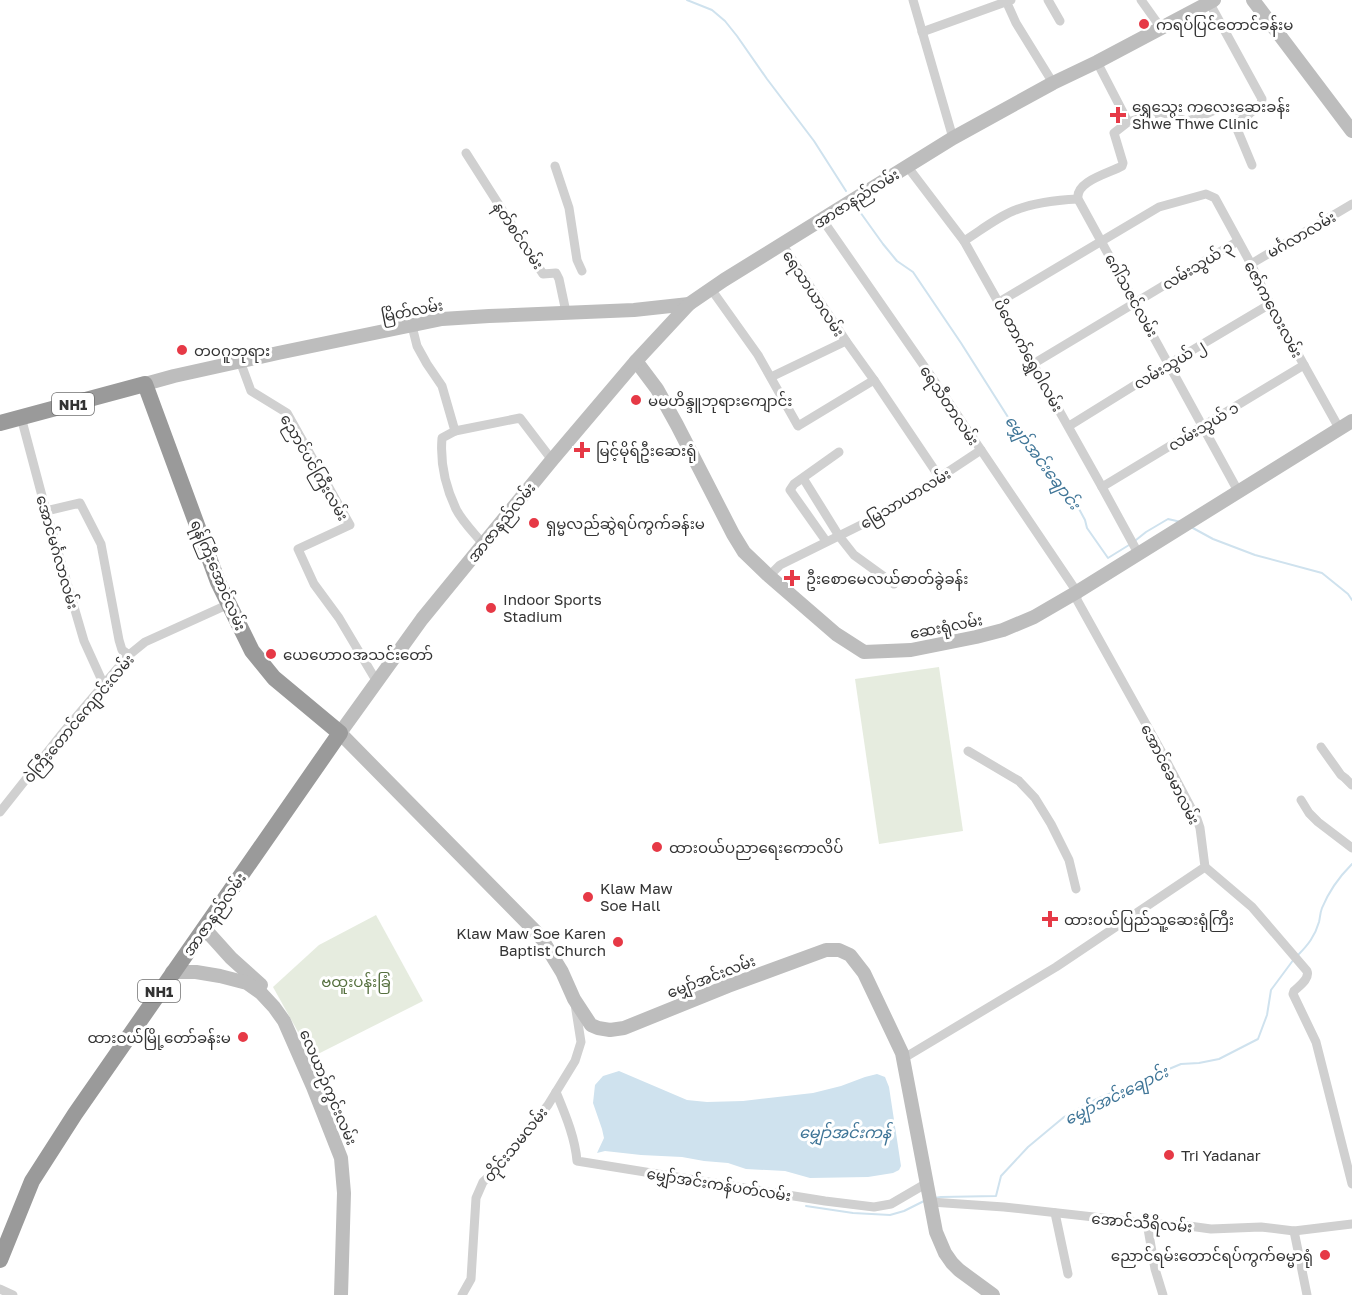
<svg xmlns="http://www.w3.org/2000/svg" width="1352" height="1295" font-family="'Golos Text','Noto Sans Myanmar',sans-serif">
  <rect width="100%" height="100%" fill="#fff"/>
  <!-- green -->
  <g fill="#e6ecdf">
    <path d="M939,667l24,164 -84,13 -24,-165z"/>
    <path d="M376,915l47,86 -111,56 -39,-70 46,-42z"/>
  </g>
  <!-- water -->
  <path fill="#cfe2ee" d="M619,1071l68,29 20,2 36,-1 70,-8 28,-7 24,-9 12,-3 8,3 4,10 12,79 -2,4 -6,3 -25,4 -58,1 -25,-7 -39,-2 -18,-6 -24,-2 -22,-4 -41,-2 -36,-4 -8,2 7,-15 -2,-9 -9,-26 2,-18 8,-9z"/>
  <g fill="none" stroke-linecap="round" stroke-linejoin="round">
    <!-- stream -->
    <g stroke="#cfe2ee" stroke-width="2">
      <path d="M687,0l25,10 13,11 12,15 30,43 47,62 32,50"/>
      <path d="M855,205l28,39 14,17 16,11 48,71 59,93 17,23 15,15 26,33 7,13 2,8 21,30 21,-13"/>
      <path d="M1191,527l22,12 42,16 67,18 26,21 4,6"/>
      <path d="M1136,540l10,-8 22,-13 13,3"/>
      <path d="M1298,955c10,-10 17,-19 21,-33 1,-4 1,-9 3,-14 7,-17 17,-31 30,-44"/>
      <path d="M934,1198l7,-1 55,-1 5,-20 27,-29 36,-30 28,-16 89,-37 18,-1 20,-4 39,-20 9,-24 4,-25 23,-31"/>
      <path d="M806,1206l47,7 37,2 14,-4 22,-11"/>
    </g>
    <!-- street -->
    <g stroke="#d0d0d0" stroke-width="9">
      <path d="M913,0l40,138"/>
      <path d="M1048,0l12,21"/>
      <path d="M1141,0l20,28"/>
      <path d="M1006,1l10,22 37,60"/>
      <path d="M1209,2l53,97 -1,5 -12,10 -25,-8 -29,13 -9,2 -25,-9 -33,10 -14,11 9,30 -1,3c-12,7 -47,15 -44,33l160,292"/>
      <path d="M922,32l89,-32"/>
      <path d="M1097,62l31,60"/>
      <path d="M1249,114l-11,9 -1,6 15,36"/>
      <path d="M466,153l77,121 13,-1 3,6 7,33"/>
      <path d="M555,166l14,42 8,52 5,11"/>
      <path d="M907,166l57,75 138,246 36,66"/>
      <path d="M822,219l111,160 144,213v8l84,151 36,68 3,9 5,39 -149,100 -152,91"/>
      <path d="M964,241c16,-10 32,-23 49,-30 19,-8 44,-11 65,-12"/>
      <path d="M782,244l64,97 28,39 66,98"/>
      <path d="M1251,264l101,-60"/>
      <path d="M711,289l47,66 40,71 76,-46"/>
      <path d="M999,302l160,-95 47,-13 9,4 36,66 19,40 69,124"/>
      <path d="M412,326l5,20 10,18 15,22 13,45 -13,7c-2,24 4,50 14,71 6,12 18,24 27,35"/>
      <path d="M240,361l11,30 36,22 63,112 -52,24 16,35 25,34 38,64"/>
      <path d="M1033,364l205,-123"/>
      <path d="M771,377l75,-36"/>
      <path d="M21,417l25,94 38,130 20,44"/>
      <path d="M1069,426l100,-62 101,-60"/>
      <path d="M455,431l65,-13 32,42"/>
      <path d="M803,478l36,58 15,19 40,29"/>
      <path d="M1102,487l202,-122"/>
      <path d="M46,511l34,-8 21,41 18,96 3,10 7,5"/>
      <path d="M826,541l-36,-51 4,-6 45,-32"/>
      <path d="M769,576l11,-11 85,-42 36,-20 80,-53"/>
      <path d="M1321,747l20,28 4,3 7,7"/>
      <path d="M968,751l51,30 16,17 16,26 18,36 7,29"/>
      <path d="M1301,800l8,13 9,9 34,26"/>
      <path d="M0,812l61,-77 68,-80 16,-13 84,-38"/>
      <path d="M1205,867l47,40 55,64c3,8 -8,15 -13,20l-1,3 23,48 36,142"/>
      <path d="M556,1092c9,22 19,45 21,69l248,40 49,6 17,-3 36,-21"/>
      <path d="M931,1202l73,5 143,16 42,3 22,3 50,-2 33,4 58,-7"/>
      <path d="M1055,1213l13,61"/>
      <path d="M1147,1223l8,46 8,26"/>
      <path d="M1294,1231l13,64"/>
      <path d="M0,1289l13,6"/>
      <path d="M462,1295l9,-16 5,-81 7,-16 15,-14 50,-63 27,-44 6,-19 -6,-38"/>
    </g>
    <!-- secondary -->
    <g stroke="#bdbdbd" stroke-width="14">
      <path d="M1253,0l99,131"/>
      <path d="M636,361l21,28 20,36 56,109 11,18 25,24 67,58 28,18 47,-2 65,-13 27,-7 31,-13 43,-25 275,-171"/>
      <path d="M145,384l29,-8 104,-23 164,-34 47,-3 145,-6 55,-6"/>
      <path d="M204,928l27,30 30,27"/>
      <path d="M172,972h24l24,4 27,7 14,10 13,14 10,14 29,66 28,71 3,35 -3,102"/>
      <path d="M993,1295l-34,-25 -7,-7 -7,-10 -9,-21 -34,-179 -38,-80 -14,-18 -11,-5h-13l-98,36 -104,42 -14,2 -12,-2 -7,-3 -17,-26 -12,-27 -22,-36 -200,-203 82,-114 130,-159 84,-99 53,-57 35,-24 229,-142 100,-55 44,-21 117,-62"/>
    </g>
    <!-- highway -->
    <path stroke="#9a9a9a" stroke-width="16" d="M0,423l145,-39 73,198 34,69 22,27 66,55 -265,381 -43,67 -32,79"/>
  </g>
  <!-- markers -->
  <g fill="#e63946" stroke="#fff" stroke-width="2">
    <circle cx="1144" cy="24" r="6"/>
    <path d="M1115 106h6v6h6v6h-6v6h-6v-6h-6v-6h6z"/>
    <circle cx="182" cy="350" r="6"/>
    <circle cx="636" cy="400" r="6"/>
    <path d="M579 441h6v6h6v6h-6v6h-6v-6h-6v-6h6z"/>
    <circle cx="534" cy="523" r="6"/>
    <path d="M789 569h6v6h6v6h-6v6h-6v-6h-6v-6h6z"/>
    <circle cx="491" cy="608" r="6"/>
    <circle cx="271" cy="654" r="6"/>
    <circle cx="657" cy="847" r="6"/>
    <circle cx="588" cy="897" r="6"/>
    <path d="M1047 910h6v6h6v6h-6v6h-6v-6h-6v-6h6z"/>
    <circle cx="618" cy="942" r="6"/>
    <circle cx="243" cy="1037" r="6"/>
    <circle cx="1169" cy="1155" r="6"/>
    <circle cx="1325" cy="1255" r="6"/>
  </g>
  <g text-anchor="middle" dominant-baseline="central" stroke-width="6" stroke-linejoin="round" paint-order="stroke">
    <!-- shield labels -->
    <g fill="#fff" stroke="#707070" stroke-width="1.5">
      <rect x="52" y="393" width="42" height="22" rx="4.5"/>
      <rect x="138" y="980" width="42" height="22" rx="4.5"/>
    </g>
    <g font-size="14" font-weight="bold" fill="#333">
      <text x="73" y="404">NH1</text>
      <text x="159" y="991">NH1</text>
    </g>
    <!-- poi labels -->
    <g font-size="15" fill="#333" stroke="#fff" text-anchor="start">
      <text x="1156" y="24">ကရပ်ပြင်တောင်ခန်းမ</text>
      <text x="1132" y="106">ရွှေသွေး ကလေးဆေးခန်း<tspan x="1132" dy="17">Shwe Thwe Clinic</tspan></text>
      <text x="194" y="350">တဝဂူဘုရား</text>
      <text x="648" y="400">မမဟိန္ဒူဘုရားကျောင်း</text>
      <text x="596" y="450">မြင့်မိုရ်ဦးဆေးရုံ</text>
      <text x="546" y="523">ရှမ္မလည်ဆွဲရပ်ကွက်ခန်းမ</text>
      <text x="806" y="578">ဦးစောမေလယ်ဓာတ်ခွဲခန်း</text>
      <text x="503" y="599">Indoor Sports<tspan x="503" dy="17">Stadium</tspan></text>
      <text x="283" y="654">ယေဟောဝအသင်းတော်</text>
      <text x="669" y="847">ထားဝယ်ပညာရေးကောလိပ်</text>
      <text x="600" y="888">Klaw Maw<tspan x="600" dy="17">Soe Hall</tspan></text>
      <text x="1064" y="919">ထားဝယ်ပြည်သူ့ဆေးရုံကြီး</text>
      <text x="606" y="933" text-anchor="end">Klaw Maw Soe Karen<tspan x="606" dy="17">Baptist Church</tspan></text>
      <text x="231" y="1037" text-anchor="end">ထားဝယ်မြို့တော်ခန်းမ</text>
      <text x="1181" y="1155">Tri Yadanar</text>
      <text x="1313" y="1255" text-anchor="end">ညောင်ရမ်းတောင်ရပ်ကွက်ဓမ္မာရုံ</text>
    </g>
    <!-- street labels -->
    <g font-size="15" fill="#333" stroke="#fff">
      <text transform="translate(856 198) rotate(-32)">အာဇာနည်လမ်း</text>
      <text transform="translate(1301 234) rotate(-30)">မင်္ဂလာလမ်း</text>
      <text transform="translate(519 235) rotate(56)">နတ်စင်လမ်း</text>
      <text transform="translate(1197 265) rotate(-31)">လမ်းသွယ် ၃</text>
      <text transform="translate(814 293) rotate(57)">ရေသာယာလမ်း</text>
      <text transform="translate(1132 295) rotate(61)">ဂေါ်သဇင်လမ်း</text>
      <text transform="translate(1274 309) rotate(62)">ဇော်ကလေးလမ်း</text>
      <text transform="translate(412 310) rotate(-11)">မြိတ်လမ်း</text>
      <text transform="translate(1029 355) rotate(61)">ပိတောက်ရွှေဝါလမ်း</text>
      <text transform="translate(1169 364) rotate(-31)">လမ်းသွယ် ၂</text>
      <text transform="translate(950 405) rotate(56)">ရေသီတာလမ်း</text>
      <text transform="translate(1203 426) rotate(-31)">လမ်းသွယ် ၁</text>
      <text transform="translate(315 467) rotate(60)">ညောင်ပင်ကြီးလမ်း</text>
      <text transform="translate(905 498) rotate(-31)">မြေသာယာလမ်း</text>
      <text transform="translate(501 522) rotate(-51)">အာဇာနည်လမ်း</text>
      <text transform="translate(58 552) rotate(74)">အောင်မင်္ဂလာလမ်း</text>
      <text transform="translate(219 575) rotate(67)">ရန်ကြီးအောင်လမ်း</text>
      <text transform="translate(946 626) rotate(-11)">ဆေးရုံလမ်း</text>
      <text transform="translate(78 718) rotate(-50)">ဝဲကြီးတောင်ကျောင်းလမ်း</text>
      <text transform="translate(1171 774) rotate(63)">အောင်ခေမာလမ်း</text>
      <text transform="translate(214 914) rotate(-55)">အာဇာနည်လမ်း</text>
      <text transform="translate(711 976) rotate(-21)">မျှော်အင်းလမ်း</text>
      <text transform="translate(329 1087) rotate(67)">လေယာဉ်ကွင်းလမ်း</text>
      <text transform="translate(515 1144) rotate(-51)">တိုင်းသမလမ်း</text>
      <text transform="translate(719 1184) rotate(9)">မျှော်အင်းကန်ပတ်လမ်း</text>
      <text transform="translate(1142 1222) rotate(5)">အောင်သီရိလမ်း</text>
    </g>
    <!-- park labels -->
    <g font-size="15" fill="#56703f" stroke="#fff">
      <text x="356" y="981">ဗထူးပန်းခြံ</text>
    </g>
    <!-- water labels -->
    <g font-size="16" font-style="italic" fill="#3f7597" stroke="#fff">
      <text transform="translate(1043 462) rotate(53)">မျှော်အင်းချောင်း</text>
      <text transform="translate(1116 1095) rotate(-26)">မျှော်အင်းချောင်း</text>
      <text x="845" y="1132">မျှော်အင်းကန်</text>
    </g>
  </g>
</svg>
